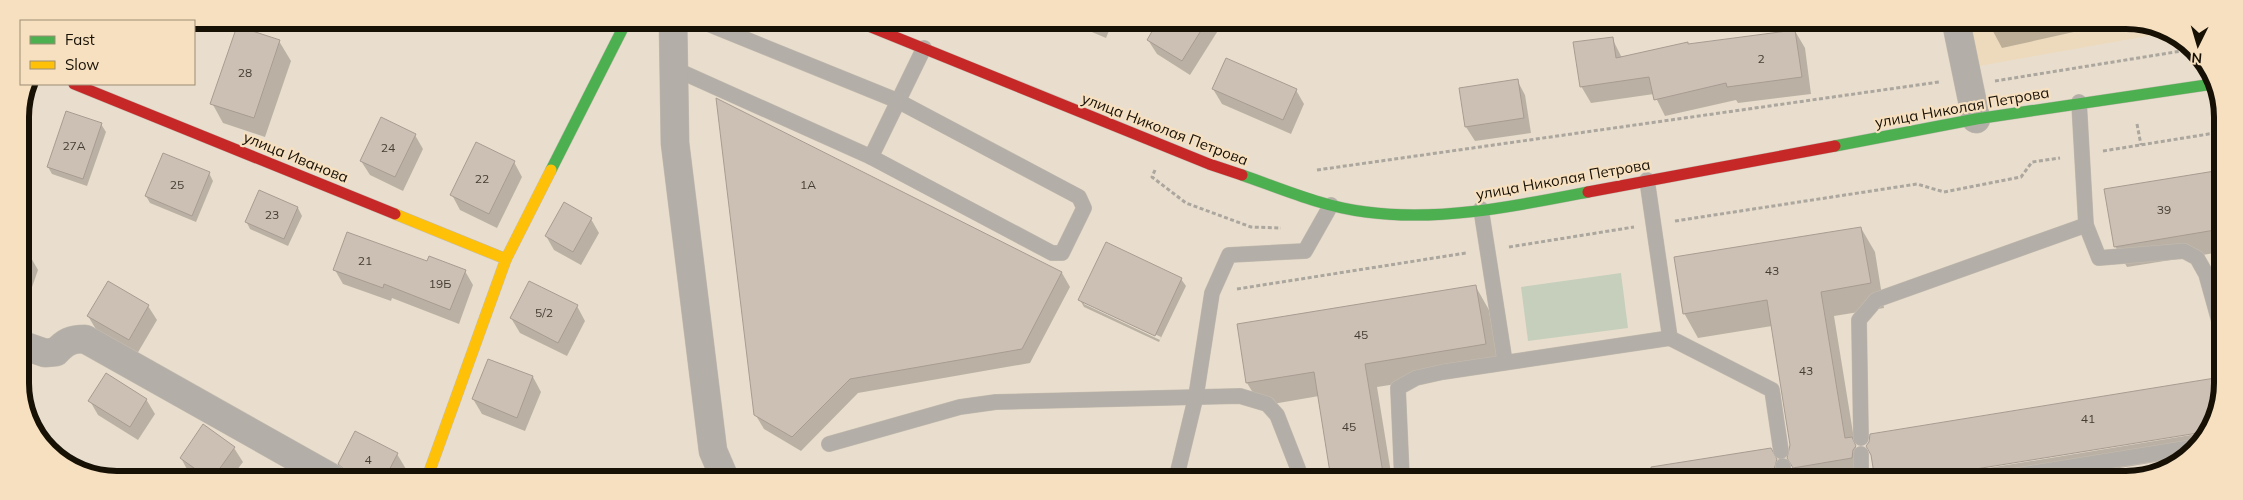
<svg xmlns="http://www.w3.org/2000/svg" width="2243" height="500" font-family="Mulish,sans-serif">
  <rect width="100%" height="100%" fill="#e9decd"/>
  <!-- built -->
  <path fill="#eddabd" d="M1965,22h179l21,11 -186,33z"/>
  <!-- green -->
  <path fill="#c6cfbc" d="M1621,273l7,55 -100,13 -7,-54z"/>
  <!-- shadow -->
  <g fill="#0003" fill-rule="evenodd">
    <path d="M117,20h18l3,1h-27z"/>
    <path d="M545,20h39l-3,11z"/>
    <path d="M1066,21h47l-7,17z"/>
    <path d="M1160,21h55l4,8 -29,46 -33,-21 -9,-14z"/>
    <path d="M1988,22h131l-117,26z"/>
    <path d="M1795,31l10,17 6,46 -73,9 -2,-3 -71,16 -11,-22 -63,9 -10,-17 31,-48 10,20 66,-13z"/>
    <path d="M279,41l12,20 -26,76 -42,-14 -11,-20z"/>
    <path d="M1517,80l8,15 6,38 -56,8 -9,-14 -6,-38z"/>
    <path d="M1213,89l83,1 8,14 -13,30 -69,-30z"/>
    <path d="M101,124l5,8 -19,54 -35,-12 -4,-7z"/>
    <path d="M415,135l8,14 -20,42 -33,-16 -9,-14z"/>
    <path d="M514,162l8,15 -25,51 -37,-18 -8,-15z"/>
    <path d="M2221,172v80l-94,15 -12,-21 -9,-56z"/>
    <path d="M209,173l4,8 -17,41 -46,-19 -4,-7z"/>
    <path d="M260,191l38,17 4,8 -14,30 -38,-17 -4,-8z"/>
    <path d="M591,219l8,14 -18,32 -27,-15 -8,-14z"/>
    <path d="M1861,228l14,24 9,56 -50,8 21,129 14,26 -4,9h-64l-12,-22 2,-13 -19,-119 -74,12 -14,-25z"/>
    <path d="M21,253l9,3 8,14 -15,43 -2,-1z"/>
    <path d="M428,263l37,8 8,14 -14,39 -67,-26 -1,3 -48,-17 -8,-14z"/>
    <path d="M1062,273l8,14 -40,76 -172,30 -57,58 -37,-22 -9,-15z"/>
    <path d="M1181,279l5,7 -27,56 -75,-35 -4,-7zM1084,301l77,36 -1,3 -76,-36z"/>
    <path d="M1476,287l13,23 10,58 -122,19 15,92h-60l-13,-83 -58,10 -14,-23z"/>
    <path d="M148,306l9,14 -20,34 -40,-23 -9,-15z"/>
    <path d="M577,306l8,15 -18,35 -47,-23 -9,-15z"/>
    <path d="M489,360l44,17 8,15 -16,39 -43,-17 -9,-15z"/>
    <path d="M2221,378v23l-17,29 -333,13v-8z"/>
    <path d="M146,399l9,15 -17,26 -40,-25 -8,-14z"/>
    <path d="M356,433l41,21 9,15 -5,9h-53l-8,-14z"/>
    <path d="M2203,433l-13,23 -4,1 -138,23h-133z"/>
    <path d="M234,448l9,14 -12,16h-34l-8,-5 -8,-15z"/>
    <path d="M1770,449l17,31 -204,-1z"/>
  </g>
  <!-- building -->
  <g fill="#ccc0b5" stroke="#a89c92">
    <path d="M1158,21h49l-25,40 -35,-21z"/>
    <path d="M237,26l43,14 -26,78 -44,-14z"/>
    <path d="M1795,30l7,47 -75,10 -1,-4 -72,17 -5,-23 -69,10 -7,-45 40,-5 3,21 72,-16v2z"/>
    <path d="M1226,58l71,31 -14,31 -71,-31z"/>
    <path d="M1518,79l6,39 -59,9 -6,-39z"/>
    <path d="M716,98l346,174 -40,77 -172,30 -58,58 -38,-22z"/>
    <path d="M66,111l36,12 -19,56 -36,-12z"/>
    <path d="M381,117l35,17 -21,43 -35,-16z"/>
    <path d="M476,142l39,19 -26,53 -39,-19z"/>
    <path d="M163,153l47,19 -18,44 -47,-20z"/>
    <path d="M2221,170v59l-107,18 -10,-58z"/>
    <path d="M259,190l39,17 -14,32 -39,-17z"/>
    <path d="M564,202l28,16 -19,34 -28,-16z"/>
    <path d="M1861,227l10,56 -50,9 24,146 7,-1 4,9 -3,4 -1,8 -59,10 -6,-10 3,-13 -23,-145 -84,14 -9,-57z"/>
    <path d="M347,232l80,29 2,-5 37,14 -16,40 -66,-26 -1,4 -50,-18z"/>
    <path d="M1106,242l76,36 -27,58 -77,-36z"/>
    <path d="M108,281l41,24 -20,35 -42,-24z"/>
    <path d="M529,281l49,24 -20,38 -48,-25z"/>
    <path d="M1476,285l10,59 -121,20 19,115h-53l-17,-107 -68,11 -9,-59z"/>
    <path d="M488,359l45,17 -16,42 -45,-19z"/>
    <path d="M106,373l41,26 -17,28 -42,-26z"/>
    <path d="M2215,378l1,4 5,-1v20l-17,31 -296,48h-33l-4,-25 -5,-9 3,-4 1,-8z"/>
    <path d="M203,424l32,23 -22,31h-5l-28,-20z"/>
    <path d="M355,431l43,22 -13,25h-37l-3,-8 -7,-6z"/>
    <path d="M1771,448l6,11 -3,11 -11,2 1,8 -112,-1 -1,-12z"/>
  </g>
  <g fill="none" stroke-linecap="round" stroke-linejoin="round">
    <!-- lane casing -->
    <g stroke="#c5bcb0" stroke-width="16">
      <g id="lane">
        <path d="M701,21l197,80 181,96 5,11 -22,45h-10l-181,-96"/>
        <path d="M675,69l196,88 53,-109"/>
        <path d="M2079,102l7,123 13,33 85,-7 13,7 9,16 15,54"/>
        <path d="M1647,180l23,158 102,52 9,61"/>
        <path d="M1481,209l24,153"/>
        <path d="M1861,438l-2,-118 17,-20 210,-75"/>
        <path d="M829,444l131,-37 36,-5 244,-6 27,8 10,11 25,64"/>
        <path d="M1861,454v26"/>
        <path d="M1783,466l2,14"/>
        <path d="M1176,479l20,-83 16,-103 17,-38 76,-4 26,-46"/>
        <path d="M1402,479l-4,-91 18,-10 27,-6 227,-34"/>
        <path d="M1989,480l206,-33"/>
      </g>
    </g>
    <!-- street casing -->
    <g stroke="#c5bcb0" stroke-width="29">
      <g id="street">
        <path d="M673,20l2,123 38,308 12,28"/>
        <path d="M1956,22l20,97"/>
        <path d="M22,345l23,8 11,-1c9,-10 15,-13 29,-13l247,139"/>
      </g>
    </g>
    <!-- fast casing -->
    <g stroke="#c5bcb0" stroke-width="12">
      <g id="fast">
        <path d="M1835,146l141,-27 237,-35"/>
        <path d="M551,170l76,-150"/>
        <path d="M1242,175c40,14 81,32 124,37 73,10 150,-6 222,-20"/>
      </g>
    </g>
    <!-- slow casing -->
    <g stroke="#c5bcb0" stroke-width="12">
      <g id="slow">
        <path d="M395,214l111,45"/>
        <path d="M427,478l79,-219 45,-89"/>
      </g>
    </g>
    <!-- jam casing -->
    <g stroke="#c5bcb0" stroke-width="12">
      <g id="jam">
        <path d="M856,21l353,143 33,11"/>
        <path d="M74,84l321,130"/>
        <path d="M1588,192l247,-46"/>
      </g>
    </g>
    <!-- path -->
    <g stroke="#aba69e" stroke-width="3" stroke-dasharray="4 2.5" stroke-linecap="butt">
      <path d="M1995,81l199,-32"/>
      <path d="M2137,124l4,21"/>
      <path d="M2103,151l118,-19"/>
      <path d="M1155,170l-3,7 34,26 65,24 30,1"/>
      <path d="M1317,170l622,-88"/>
      <path d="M1675,221l242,-37 27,8 77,-15 11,-15 28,-4"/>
      <path d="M1509,247l125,-20"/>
      <path d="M1237,289l229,-36"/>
    </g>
    <!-- lane -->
    <use href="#lane" stroke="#b3aea7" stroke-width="15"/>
    <!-- street -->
    <use href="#street" stroke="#b3aea7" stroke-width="28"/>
    <!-- fast -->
    <use href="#fast" stroke="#4caf50" stroke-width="11"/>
    <!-- slow -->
    <use href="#slow" stroke="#ffc107" stroke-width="11"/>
    <!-- jam -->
    <use href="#jam" stroke="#c62828" stroke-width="11"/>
  </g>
  <g text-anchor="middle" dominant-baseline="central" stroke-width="4.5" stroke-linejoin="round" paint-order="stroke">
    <!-- number labels -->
    <g font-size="12" fill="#443c31">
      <text x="1761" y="58">2</text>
      <text x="245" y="72">28</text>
      <text x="74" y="145">27А</text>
      <text x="388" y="147">24</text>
      <text x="482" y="178">22</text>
      <text x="177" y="184">25</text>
      <text x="808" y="184">1А</text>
      <text x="2164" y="209">39</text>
      <text x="272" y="214">23</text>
      <text x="365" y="260">21</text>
      <text x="1772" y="270">43</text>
      <text x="440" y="283">19Б</text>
      <text x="544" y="312">5/2</text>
      <text x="1361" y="334">45</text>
      <text x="1806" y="370">43</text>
      <text x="2088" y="418">41</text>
      <text x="1349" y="426">45</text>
      <text x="368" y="459">4</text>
    </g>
    <!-- street labels -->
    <g font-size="15" fill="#171005" stroke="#f6e0c0">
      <text transform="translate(1962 107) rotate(-10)">улица Николая Петрова</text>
      <text transform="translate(1165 129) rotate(21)">улица Николая Петрова</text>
      <text transform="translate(296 157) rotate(22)">улица Иванова</text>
      <text transform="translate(1563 179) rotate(-10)">улица Николая Петрова</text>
    </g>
  </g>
  <!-- crop -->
  <path d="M0 0H2243V500H0ZM117 29H2126A88 88 0 0 1 2214 117V383A88 88 0 0 1 2126 471H117A88 88 0 0 1 29 383V117A88 88 0 0 1 117 29Z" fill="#f6e0c0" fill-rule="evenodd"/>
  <path fill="none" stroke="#171005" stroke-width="6" d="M117 29H2126A88 88 0 0 1 2214 117V383A88 88 0 0 1 2126 471H117A88 88 0 0 1 29 383V117A88 88 0 0 1 117 29Z"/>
  <!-- legend -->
  <rect x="20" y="20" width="175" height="65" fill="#f6e0c0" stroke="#9d8d75"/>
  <rect x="30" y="36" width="25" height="8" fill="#4caf50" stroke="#9d8d75"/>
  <text x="65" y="45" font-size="15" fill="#171005">Fast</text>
  <rect x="30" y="61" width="25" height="8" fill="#ffc107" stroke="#9d8d75"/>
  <text x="65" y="70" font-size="15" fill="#171005">Slow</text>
  <!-- north arrow -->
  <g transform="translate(2198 45) rotate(185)" stroke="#f6e0c0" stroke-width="4" paint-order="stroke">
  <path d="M0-4L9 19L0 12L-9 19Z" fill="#171005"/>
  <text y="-8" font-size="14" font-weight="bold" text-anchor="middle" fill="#171005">N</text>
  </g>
</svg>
